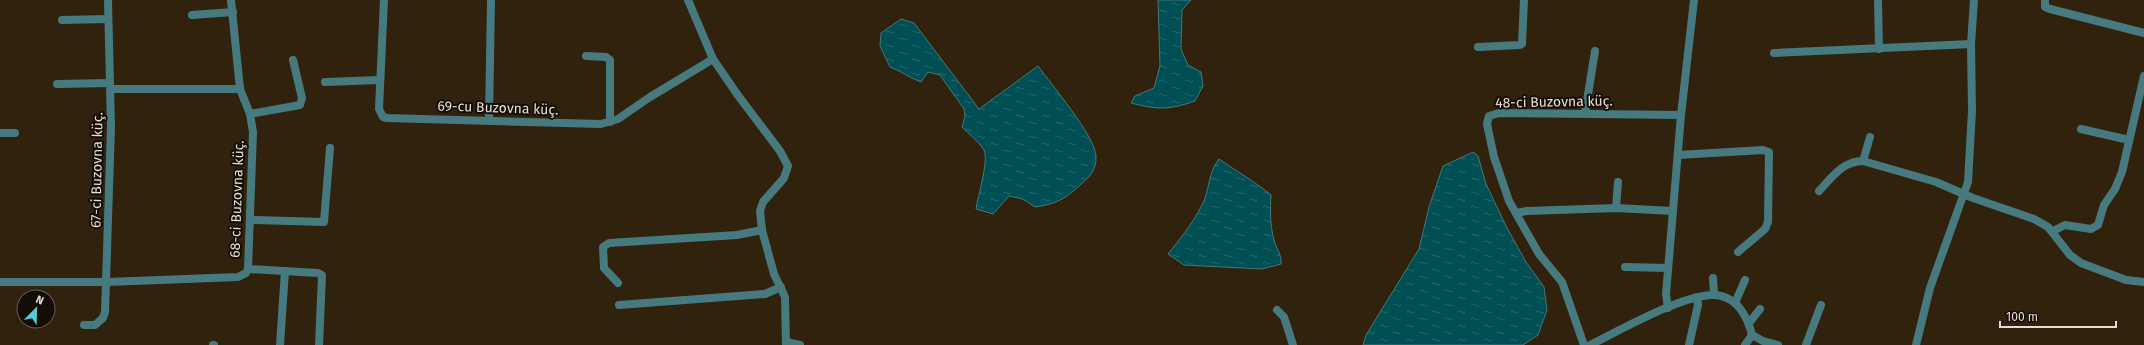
<svg xmlns="http://www.w3.org/2000/svg" width="2144" height="345" font-family="'Fira Sans',sans-serif">
  <defs>
    <pattern id="water-ripples" width="26" height="14" patternUnits="userSpaceOnUse"><rect width="26" height="14" fill="#004f54"/><path d="M2 4q2-2 4 0t4 0M15 11q2-2 4 0t4 0" fill="none" stroke="#25686c"/></pattern>
  </defs>
  <rect width="100%" height="100%" fill="#31220e"/>
  <!-- water -->
  <g fill="url(#water-ripples)" stroke="#457979">
    <path d="M1158,0h33l-9,10 -1,39 7,16 13,7 2,14 -8,15c-26,9 -37,9 -64,2l4,-7 19,-8 6,-22z"/>
    <path d="M901,19l13,4 65,86 59,-43c13,18 57,70 58,90 1,15 -8,22 -17,30 -15,14 -24,18 -44,21l-12,-8 -14,-3 -16,18 -17,-5c2,-14 13,-48 8,-59 -5,-8 -15,-16 -22,-23l3,-11 -1,-7 -24,-34 -12,-3 -7,10c-11,-4 -20,-11 -31,-15l-10,-21 1,-13z"/>
    <path d="M1473,152l5,4 8,28 21,44 19,34 18,25 3,23 -9,25 -15,10h-160l3,-10 53,-86 10,-42 14,-41z"/>
    <path d="M1219,159c17,12 35,22 52,36 -1,15 -1,30 3,45 2,9 8,14 7,24l-19,5 -78,-4 -16,-11c12,-15 25,-31 34,-49 8,-15 6,-33 17,-46z"/>
  </g>
  <g fill="none" stroke-linecap="round" stroke-linejoin="round">
    <!-- minor -->
    <g stroke="#467a7f" stroke-width="8">
      <path d="M384,0l-5,109 4,8 4,1 214,6 17,-5 32,-22 63,-38"/>
      <path d="M688,0l25,59 24,35 43,57 8,15 -4,12 -21,24 -3,9 2,19 12,44 11,23 1,48"/>
      <path d="M1878,0l1,49"/>
      <path d="M2045,0v7l5,2 94,24"/>
      <path d="M192,15l41,-3"/>
      <path d="M62,20l46,-1"/>
      <path d="M1478,47l42,-2 2,-1 2,-44"/>
      <path d="M1774,53l197,-9"/>
      <path d="M586,56l20,1 4,3v62"/>
      <path d="M325,82l54,-2"/>
      <path d="M57,84l53,-1"/>
      <path d="M111,89h129"/>
      <path d="M1585,113l10,-62"/>
      <path d="M250,114l50,-9 2,-7 -9,-38"/>
      <path d="M489,119l2,-119"/>
      <path d="M2081,129l48,11"/>
      <path d="M0,133h15"/>
      <path d="M1678,155l85,-5 6,2 -1,70 -3,7 -27,23"/>
      <path d="M1863,161l7,-24"/>
      <path d="M1819,191c13,-14 24,-30 44,-30l73,21 37,16 61,21 14,8 22,28 11,8 45,17 18,2"/>
      <path d="M1616,208l2,-26"/>
      <path d="M1516,213l11,-2 89,-3 57,3"/>
      <path d="M250,220l74,2 6,-74"/>
      <path d="M2053,231l12,-6 26,4 7,-4 6,-20 11,-16 7,-17 22,-96"/>
      <path d="M1625,267l43,1"/>
      <path d="M248,269l70,4 4,2 -3,70"/>
      <path d="M1713,278l1,17"/>
      <path d="M0,282h107l131,-5 8,-4 2,-4 5,-137 -3,-18 -10,-25 -9,-89"/>
      <path d="M618,283l-14,-15 -1,-21 6,-4 128,-8 25,-5"/>
      <path d="M1735,303l10,-23"/>
      <path d="M619,305l146,-11 16,-7"/>
      <path d="M1668,308l-2,-14 15,-179 13,-115"/>
      <path d="M1277,310l7,7 9,28"/>
      <path d="M1749,323l11,-14"/>
      <path d="M84,325h11l8,-7 2,-6 6,-185 -3,-127"/>
      <path d="M786,342l14,3"/>
      <path d="M213,345h1"/>
      <path d="M280,345l5,-74"/>
      <path d="M1584,345l-22,-63 -23,-28 -30,-53 -15,-44 -7,-33 2,-8 10,-3 182,2"/>
      <path d="M1590,345c27,-13 103,-57 131,-49 18,4 27,23 31,39l11,6 15,4"/>
      <path d="M1689,345l9,-40 -1,-8"/>
      <path d="M1745,345l7,-10"/>
      <path d="M1806,345l15,-40"/>
    </g>
    <!-- tertiary -->
    <path stroke="#467a7f" stroke-width="8" d="M1916,345l14,-57 38,-106 4,-71 -1,-67 3,-44"/>
  </g>
  <g text-anchor="middle" dominant-baseline="central" stroke-width="4" stroke-linejoin="round" paint-order="stroke">
    <!-- street labels -->
    <g font-size="14" fill="#e6dcd0" stroke="#140d06">
      <text transform="translate(1554 102) rotate(-1)">48-ci Buzovna küç.</text>
      <text transform="translate(498 108) rotate(2)">69-cu Buzovna küç.</text>
      <text transform="translate(97 170) rotate(-89)">67-ci Buzovna küç.</text>
      <text transform="translate(237 199) rotate(-88)">68-ci Buzovna küç.</text>
    </g>
  </g>
  <!-- north arrow -->
  <g transform="translate(36 309) rotate(23)"><circle r="19" fill="#140d06" stroke="#686057"/>
  <path d="M0-3L7 15L0 10L-7 15Z" fill="#52ccd6"/>
  <text y="-6" font-size="11" font-weight="bold" text-anchor="middle" fill="#e6dcd0">N</text>
  </g>
  <!-- scale -->
  <path d="M2000 321v6h116v-6" fill="none" stroke="#e6dcd0" stroke-width="2"/>
  <text x="2006" y="321" font-size="12" fill="#e6dcd0" stroke="#140d06" stroke-width="3" paint-order="stroke">100 m</text>
</svg>
